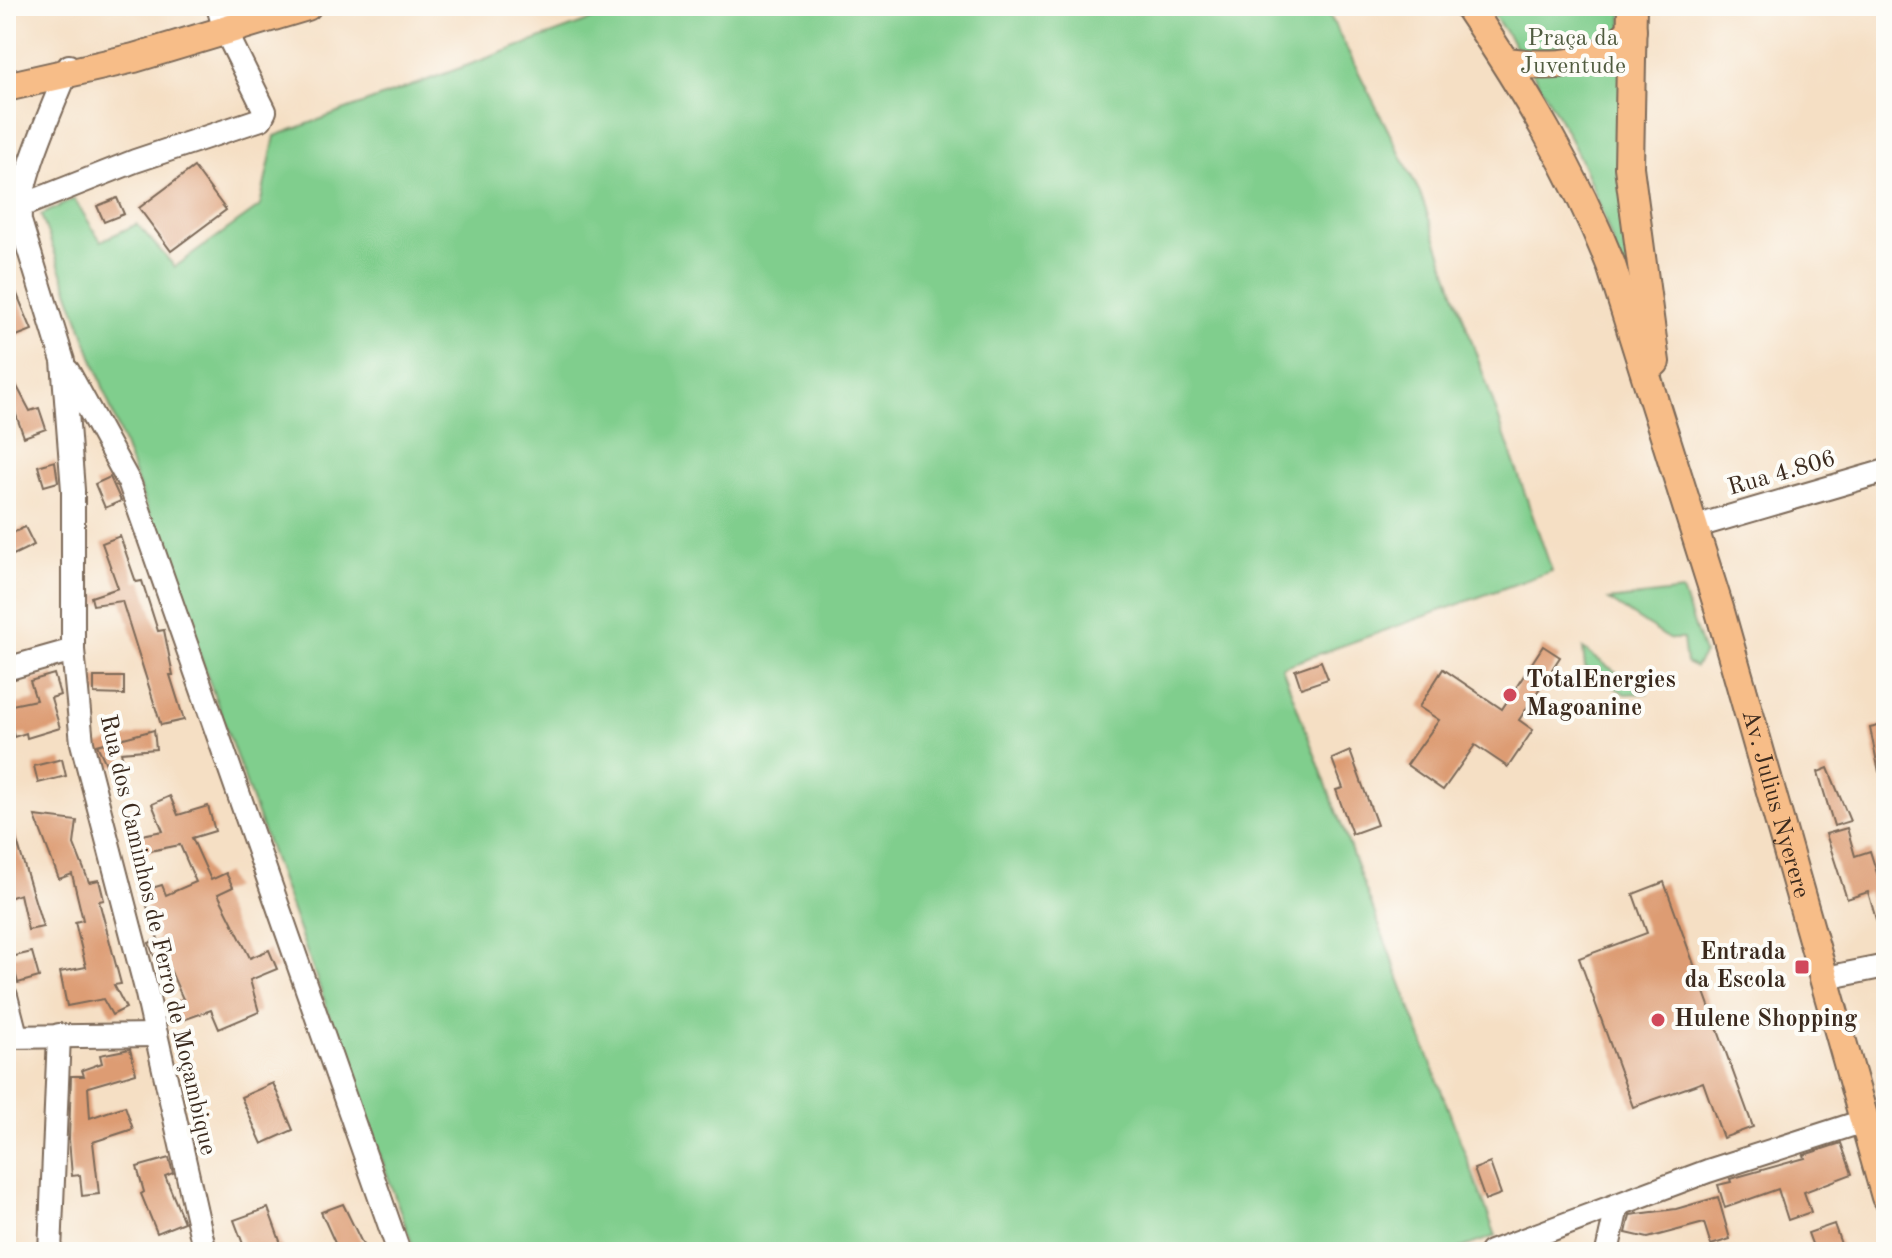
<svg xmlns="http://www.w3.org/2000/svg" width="1892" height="1258" font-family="'Old Standard TT',serif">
  <rect width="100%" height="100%" fill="#fdfcf7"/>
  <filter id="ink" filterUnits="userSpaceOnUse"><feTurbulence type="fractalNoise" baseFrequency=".0125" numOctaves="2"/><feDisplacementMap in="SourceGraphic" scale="16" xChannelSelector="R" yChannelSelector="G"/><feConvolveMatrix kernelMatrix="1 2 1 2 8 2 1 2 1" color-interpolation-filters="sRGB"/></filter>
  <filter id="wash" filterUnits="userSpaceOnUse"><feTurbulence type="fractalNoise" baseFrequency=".006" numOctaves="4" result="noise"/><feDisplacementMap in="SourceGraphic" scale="32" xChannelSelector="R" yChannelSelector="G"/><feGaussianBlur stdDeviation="1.8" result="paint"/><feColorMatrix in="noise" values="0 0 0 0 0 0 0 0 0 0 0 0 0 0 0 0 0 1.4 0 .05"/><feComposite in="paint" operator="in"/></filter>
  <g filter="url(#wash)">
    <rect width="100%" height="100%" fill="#f5dfc4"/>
    <!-- green -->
    <g fill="#80ce8d" stroke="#5e7c56" stroke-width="2">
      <path d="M629,6h696l95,187 132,378 -270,96 214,569 -46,16h-1035l-374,-1037 33,-16 27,42 36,-17 38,43 85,-61 15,-70z"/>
      <path d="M1487,6h134l40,408c-24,-83 -43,-172 -79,-251 -25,-54 -60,-109 -95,-157z"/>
      <path d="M1682,591l22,62 -9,14 -9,-4 -3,-24h-14l-60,-39z"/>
      <path d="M1583,649l63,44 -21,1 -40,-27z"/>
    </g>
    <g id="blocks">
      <!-- building -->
      <g fill="#dd9c73">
        <path d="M194,167l32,43 -55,41 -32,-43z"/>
        <path d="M117,198l7,16 -20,8 -7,-16z"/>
        <path d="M6,268l26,62 -26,10z"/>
        <path d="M13,379l17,32 9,-3 7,21 -22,8 -18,-50v-5z"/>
        <path d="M55,461l3,21 -14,4 -6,-20z"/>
        <path d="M110,477l11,24 -16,7 -10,-24z"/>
        <path d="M25,527l9,18 -23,11 -5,-20z"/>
        <path d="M120,536l16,46 6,-1 16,50 6,-1 9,45h-3l14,45 -23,5 -39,-124 -29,4 -2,-8 27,-9 -16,-45z"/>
        <path d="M1543,646l17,11 -41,63 14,10 -25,37 -33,-22 -32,45 -36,-25 32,-45 -20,-13 24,-38 59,40z"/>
        <path d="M1321,661l7,18 -27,9 -6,-18z"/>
        <path d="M54,674l6,21 -9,3 9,30 -33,10 -1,-5 -12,4 -7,-31 29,-6 -6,-19z"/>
        <path d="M94,677h30v18l-30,-1z"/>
        <path d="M1886,724v47l-7,1 -9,-44z"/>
        <path d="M154,730l2,19 -35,3 3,12 -16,4 -11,-23z"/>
        <path d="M1350,751l27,74 -25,9 -16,-44 7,-2 -11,-29z"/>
        <path d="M62,759l4,17 -28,7 -4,-17z"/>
        <path d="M1828,768l22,53 -16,5 -16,-54z"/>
        <path d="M170,796l8,19 30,-9 7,25 -23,7 19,42 15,-7 7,14 -15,7 32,64 19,-8 8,19 -27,11 9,32 -40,17 -8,-19 -36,13 -7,-18 15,-6 -20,-45 -8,4 -6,-15 9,-4 -16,-48 20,-6 4,10 30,-13 -16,-37 -40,8 -4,-17 27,-5 -11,-27z"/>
        <path d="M35,816l42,5 -3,23 15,38 10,-2 5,20 -5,1 22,83 -7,1 12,23 -14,7 -9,-16 -36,7 -7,-34 26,-5 -11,-45 8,-2 -11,-46 -13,5z"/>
        <path d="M10,818l22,73 11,36 -15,3 -8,-36 -14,5v-80z"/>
        <path d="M1847,828l8,28 15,-5 13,41 3,-1v48l-4,1 -14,-48 -21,7 -21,-65z"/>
        <path d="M1664,882l89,245 -30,11 -20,-56 -70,25 -54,-149 68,-25 -14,-39z"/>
        <path d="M32,952l7,25 -21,6 -7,-26z"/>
        <path d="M130,1049l6,24 -48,14 2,31 35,-12 8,23 -40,13 6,52 -17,2 -2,-21 -8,1 -3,-37 2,-63h13l-2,-6 20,-7 -2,-8z"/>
        <path d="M273,1083l20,47 -31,14 -21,-47z"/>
        <path d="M1841,1143l11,31 -48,18 7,20 -23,8 -10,-31 -53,19 -7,-23 13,-3 -1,-3 75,-21 -1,-3z"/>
        <path d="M169,1158l4,15 -8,3 19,46 -27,11 -16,-39 3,-2 -7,-25z"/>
        <path d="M1490,1163l11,31 -16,6 -11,-31z"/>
        <path d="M1718,1197l12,42 -19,6 -7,-22 -56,15 -22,-5 4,-18 46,-6z"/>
        <path d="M343,1204l21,43 -12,5h-13l-18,-40z"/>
        <path d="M268,1208l16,44h-38l-12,-32z"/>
        <path d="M1834,1224l7,20 -26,8 -7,-19z"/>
      </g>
    </g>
  </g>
  <g filter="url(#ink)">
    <use href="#blocks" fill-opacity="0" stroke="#7c6958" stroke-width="2"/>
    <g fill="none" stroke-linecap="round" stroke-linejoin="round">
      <!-- minor casing -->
      <g stroke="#7c6958" stroke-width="26">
        <g id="minor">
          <path d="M69,66c-15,39 -52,117 -49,155l43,140 10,129v160l9,93 63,242 60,267"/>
          <path d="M11,210l124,-49 126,-42 4,-8 -41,-83 -6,-22"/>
          <path d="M68,371l62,113 269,768"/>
          <path d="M1694,527l192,-56"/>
          <path d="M6,669l67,-19"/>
          <path d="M1826,978l60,-12"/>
          <path d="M6,996l10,39"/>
          <path d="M6,1037l150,-2"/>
          <path d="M50,1252l9,-217"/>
          <path d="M1491,1252l217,-81 156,-50"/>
          <path d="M1607,1252l10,-45"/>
        </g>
      </g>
      <!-- major casing -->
      <g stroke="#7c6958" stroke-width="32">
        <g id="major">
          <path id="s1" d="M1468,6c56,83 106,166 143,259l108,343 167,589"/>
          <path d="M1632,6l-3,161 26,195"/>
          <path d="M1506,62c50,6 88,5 126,-32"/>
          <path d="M6,87l128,-29 173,-52"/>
        </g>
      </g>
      <!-- minor -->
      <use href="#minor" stroke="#fff" stroke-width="22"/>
      <!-- major -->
      <use href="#major" stroke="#f7bd88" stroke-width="28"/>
    </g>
  </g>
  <!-- markers -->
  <g fill="#d1495b" stroke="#fdfcf7" stroke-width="3">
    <circle cx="1510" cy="695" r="8"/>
    <rect x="1794" y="959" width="16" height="16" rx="4"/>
    <circle cx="1658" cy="1020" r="8"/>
  </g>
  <g text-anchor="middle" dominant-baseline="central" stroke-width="8" stroke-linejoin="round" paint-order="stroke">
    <!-- park labels -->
    <g font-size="24" fill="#505b3f" stroke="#fdfcf7">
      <text x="1573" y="39">Praça da<tspan x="1573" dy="28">Juventude</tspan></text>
    </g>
    <!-- street labels -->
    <g font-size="24" fill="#3b2a1e" stroke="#fdfcf7">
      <text transform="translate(1782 474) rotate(-16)">Rua 4.806</text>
      <text stroke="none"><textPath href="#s1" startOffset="860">Av. Julius Nyerere</textPath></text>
      <text transform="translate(157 935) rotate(77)">Rua dos Caminhos de Ferro de Moçambique</text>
    </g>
    <!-- poi labels -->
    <g font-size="24" font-weight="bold" fill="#3b2a1e" stroke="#fdfcf7" text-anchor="start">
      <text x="1526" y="681">TotalEnergies<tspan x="1526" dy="28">Magoanine</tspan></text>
      <text x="1786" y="953" text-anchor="end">Entrada<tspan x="1786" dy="28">da Escola</tspan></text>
      <text x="1674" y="1020">Hulene Shopping</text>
    </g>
  </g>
  <!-- margin -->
  <rect width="1892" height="1258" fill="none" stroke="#fdfcf7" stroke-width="32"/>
</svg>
